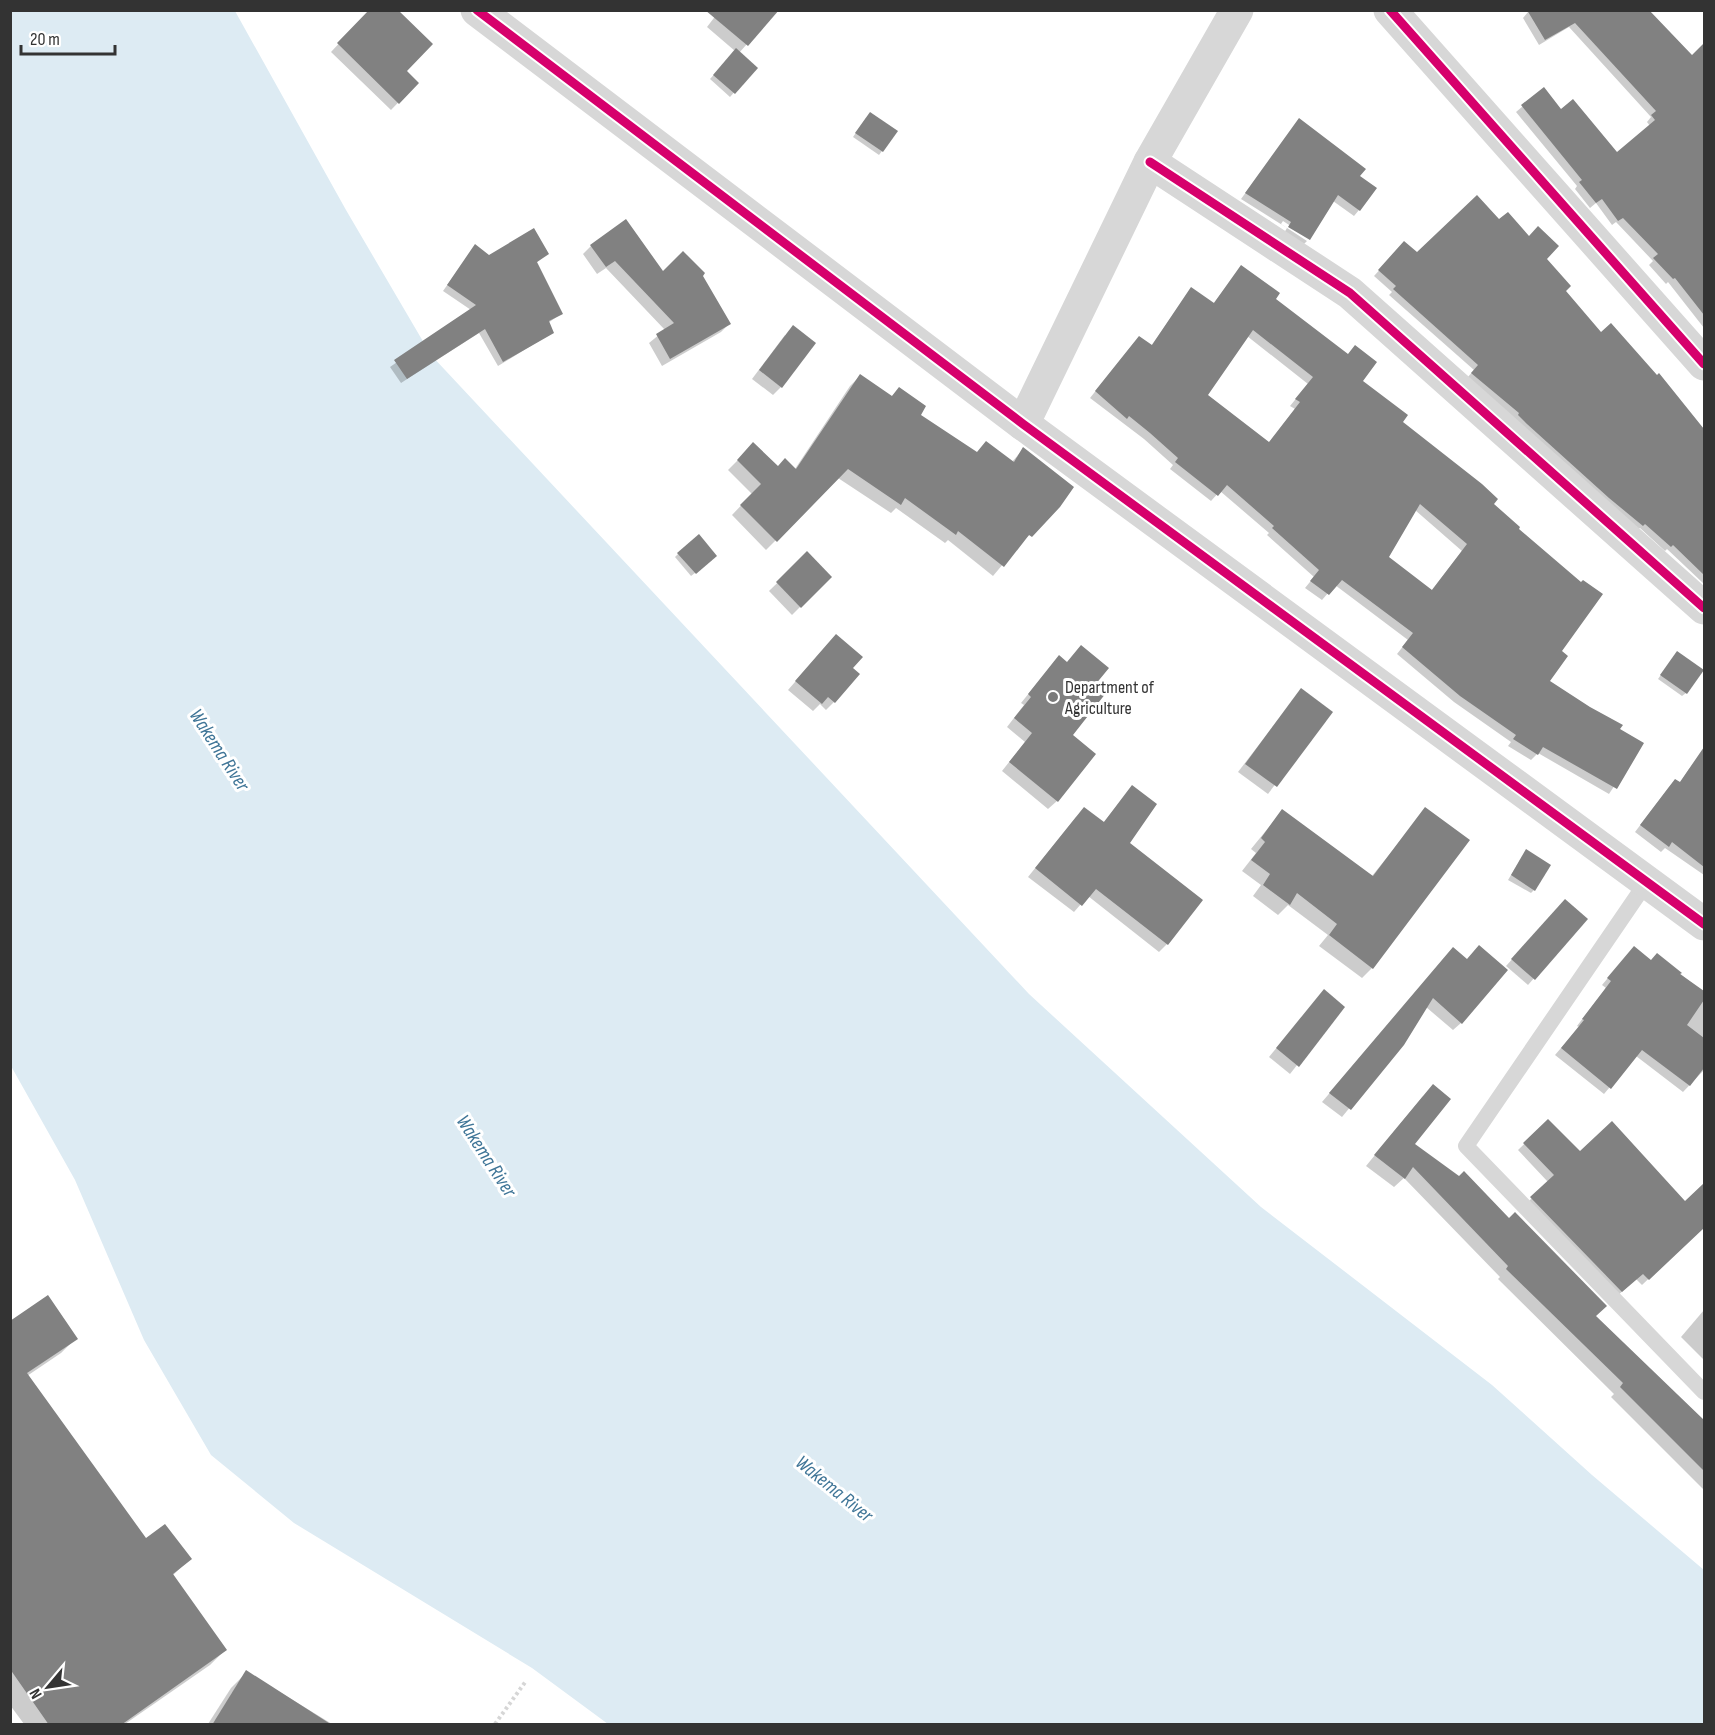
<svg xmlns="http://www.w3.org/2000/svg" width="1715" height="1735" font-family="'Sofia Sans Condensed',sans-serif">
  <rect width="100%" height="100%" fill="#fff"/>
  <!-- water -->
  <path fill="#ddebf3" d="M11,11h224l111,199 85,145 598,639 232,213 231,178 100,90 112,95v154h-1096l-76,-56 -238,-145 -83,-68 -67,-115 -69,-160 -64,-114z"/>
  <!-- shadow -->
  <g fill="#0003" fill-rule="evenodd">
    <path d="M370,10l35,61 12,12 -26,27 -60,-58z"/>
    <path d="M720,10h57l-38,43 17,15 -26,29 -20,-18 25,-28 -28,-24z"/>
    <path d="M1632,10l60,47 12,-12v283l-36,-46 -2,2 -17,-19 4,-4 -37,-39 -4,3 -16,-22 -6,5 -15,-19 2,-3 -61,-74 27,-23 18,22 56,43 33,-28 -3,-4 4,-5 -82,-90 -30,18 -16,-27 5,-6z"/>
    <path d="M866,118l16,33 -3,4 -26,-18z"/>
    <path d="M1299,120l59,56 1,34 -5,6 -21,-15 -24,37 -26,-17 -2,3 26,17 -4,4 -19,-12 3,-5 -46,-29z"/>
    <path d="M1499,222l46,37 19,32 37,43 56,43 2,-2 45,56v153l-37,-35 -2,2 -25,-23 -3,2 -170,-152 7,-8 -85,-75 3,-3 -18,-16 30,-33 13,11z"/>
    <path d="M475,246l13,11 59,-3 -11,9 25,51 -13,9 4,10 -54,33 -19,-33 -78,50 -11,-16 81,-57 -28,-19z"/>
    <path d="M591,246l72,27 38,2 28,49 -8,8 -59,34 -13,-23 16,-13 -59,-62 -9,6 -14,-20z"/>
    <path d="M1241,267l160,155 90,82 69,148 -13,29 95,63 -33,50 -71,-41 -7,7 -23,-14 3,-4 -57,-40 -57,-48 11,-14 -73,-55 -13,15 -17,-12 9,-11 -47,-42 2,-2 -49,-42 -9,10 -41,-32 3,-4 -29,-26 -54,-41 43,-54 18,2 40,-57 22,15zM1247,336l61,48 -18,22 5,3 -26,34 -63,-48zM1415,510l47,41 -31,40 -44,-33z"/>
    <path d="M785,335l-4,52 -8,8 -21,-16z"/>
    <path d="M860,376l31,21 8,-8 20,26 57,38 36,9 11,-13 36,57 -39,38 -27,32 -45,-36 -3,3 -49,-35 -5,5 -53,-35 -72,72 -34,-35 20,-21 -24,-24 25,-25 24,23 18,1 55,-83z"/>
    <path d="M678,554l34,6 -21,16 -16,-19z"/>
    <path d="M807,554l23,23 -38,38 -23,-24z"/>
    <path d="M828,644l23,24 -17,34 -8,8 -6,-6 -7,7 -25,-21z"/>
    <path d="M1674,656l12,37 -4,3 -24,-17z"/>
    <path d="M1066,663l27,22 -22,50 -14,66 -9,8 -46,-38 23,-29 -18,-15 17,-22 -3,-2 30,-37z"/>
    <path d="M1301,690l29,22 -62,82 -30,-22z"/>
    <path d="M1704,758v117l-39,-27 -4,4 -26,-20 34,-45 6,-6 4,3 10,-15z"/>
    <path d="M1132,787l-4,57 39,100 -8,8 -71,-56 -14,16 -46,-35 48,-60 27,6z"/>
    <path d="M1426,809l-54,159 -10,10 -43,-32 9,-11 -40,-30 -10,10 -25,-19 8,-11 -19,-14 14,-18 -5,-4 31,-38 90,65z"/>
    <path d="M1523,855l11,35 -3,3 -23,-13z"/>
    <path d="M1559,907l27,12 -58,66 -22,-19z"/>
    <path d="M1628,954l22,8 7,-7 47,38v77l-21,22 -47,-36 -32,38 -49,-39 24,-28 -2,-1 29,-38 -4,-3z"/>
    <path d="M1446,957l15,66 -8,7 -27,-23 -24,37 -60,73 -20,-15z"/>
    <path d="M1316,1000l27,7 -53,67 -21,-17z"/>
    <path d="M1423,1096l-10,49 291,278v67l-93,-93 3,-3 -116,-115 2,-2 -96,-99 -10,9 -28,-21z"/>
    <path d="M1548,1121l32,32 105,50 11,-10 8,9v18l-9,9 3,3 -56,53 -6,-6 -21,19 -90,-93 23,-23 -30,-32z"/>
    <path d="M1704,1310v50l-23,-23z"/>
    <path d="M10,1323l66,15 -15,15 -34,23 119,164 44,19 -18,17 53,74 -15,15 -85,59h-101l-14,-19z"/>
    <path d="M247,1672l85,52h-124l23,-36z"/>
  </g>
  <!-- building -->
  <g fill="#818181" fill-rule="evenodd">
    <path d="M369,10h29l35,34 -26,27 12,12 -20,21 -62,-61z"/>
    <path d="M705,10h74l-31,36z"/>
    <path d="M1527,10h122l43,45 12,-12v272l-29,-37 -2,1 -20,-21 5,-4 -35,-36 -5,3 -16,-22 -6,4 -17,-21 3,-2 -61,-75 23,-18 17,22 12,-10 44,53 38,-32 -4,-5 5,-4 -81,-88 -30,17z"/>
    <path d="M736,48l22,20 -23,26 -22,-19z"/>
    <path d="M870,112l28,19 -15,21 -28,-19z"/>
    <path d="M1299,118l67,51 -6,7 17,12 -17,23 -22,-16 -28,45 -22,-13 3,-5 -46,-29z"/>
    <path d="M1477,195l22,24 9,-7 21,24 9,-10 21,20 -12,13 24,27 -5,5 35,41 10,-9 46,52 2,-2 45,56v146l-31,-30 -2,2 -26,-23 -2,2 -34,-28 -82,-74 -9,-9 1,-2 -48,-40 7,-8 -85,-76 3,-3 -18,-16 26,-29 13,11z"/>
    <path d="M626,219l37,52 20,-20 22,22 -2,3 28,48 -61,35 -14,-25 18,-11 -59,-62 -9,6 -16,-22z"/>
    <path d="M534,228l15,26 -12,8 26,52 -14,7 5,12 -51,29 -18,-33 -78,50 -13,-19 82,-55 -29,-20 28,-41 14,11z"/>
    <path d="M1241,265l39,28 -4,6 72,55 7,-9 22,17 -14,19 45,34 -5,7 79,62 16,15 -4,5 26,23 -1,2 62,53 2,-2 20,14 -41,57 6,5 -18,25 40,26 33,18 -3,4 24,14 -27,46 -74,-42 -5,8 -25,-16 3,-4 -56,-39 -58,-49 11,-14 -71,-53 -13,15 -19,-14 9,-11 -47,-42 2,-2 -47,-41 -9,11 -43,-34 3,-4 -28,-25 -21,-17 -2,3 -32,-28 44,-55 13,9 39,-58 23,16zM1253,330l60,47 -18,22 5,3 -31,40 -61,-47zM1420,504l47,40 -35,46 -43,-33z"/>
    <path d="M793,325l23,18 -34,45 -23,-18z"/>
    <path d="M860,374l32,22 7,-9 27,19 -5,9 56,37 9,-11 28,21 9,-15 51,40 -14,20 -28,30 -3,-2 -25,32 -46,-36 -2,4 -51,-37 -4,7 -53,-36 -71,73 -37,-37 21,-21 -24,-24 16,-18 25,24 7,-8 11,11z"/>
    <path d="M699,534l18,22 -21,18 -19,-21z"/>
    <path d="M807,551l25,26 -31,31 -25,-26z"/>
    <path d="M836,634l27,23 -10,11 7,6 -25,29 -7,-6 -6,7 -27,-23z"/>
    <path d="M1081,645l28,23 -14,17 11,8 -33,42 23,19 -38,48 -49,-40 23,-29 -18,-15 17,-21 -3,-3 31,-39 8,7z"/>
    <path d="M1677,651l27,19 -17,24 -27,-19z"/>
    <path d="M1301,688l32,24 -56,75 -32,-23z"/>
    <path d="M1704,747v120l-32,-25 -3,5 -29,-22 35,-46 5,3z"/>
    <path d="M1132,785l25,19 -27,39 73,57 -35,45 -72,-56 -14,17 -47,-38 49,-61 20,15z"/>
    <path d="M1425,807l45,33 -97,129 -44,-34 8,-11 -40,-31 -7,12 -27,-20 7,-11 -19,-14 14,-18 -4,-4 21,-29 91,67z"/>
    <path d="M1526,849l25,16 -16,26 -24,-16z"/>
    <path d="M1565,899l23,20 -53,61 -24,-21z"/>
    <path d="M1479,945l29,25 -46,54 -29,-26 -29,47 -53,65 -22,-17 124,-146 14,12z"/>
    <path d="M1634,946l17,14 6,-7 25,20 -2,1 24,17v9l-17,25 17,13v30l-14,18 -48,-36 -31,39 -50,-41 23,-28 -2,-1 29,-38 -4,-3z"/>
    <path d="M1324,989l21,18 -46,60 -23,-19z"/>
    <path d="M1433,1084l18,15 -36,45 44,32 5,-5 45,47 6,-6 92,94 -11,10 108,104v51l-84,-84 3,-4 -117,-114 2,-3 -95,-99 -8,12 -31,-24z"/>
    <path d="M1548,1119l32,32 32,-30 73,80 19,-18v45l-55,52 -6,-6 -21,18 -92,-95 24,-22 -31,-32z"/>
    <path d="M48,1295l30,44 -51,34 119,165 19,-14 27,35 -19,15 54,76 -106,75h-72l-39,-56v-348z"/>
    <path d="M246,1670l86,55h-120z"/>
  </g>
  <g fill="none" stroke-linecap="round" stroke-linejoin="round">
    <!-- path -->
    <path stroke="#d6d6d6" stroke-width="4" stroke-dasharray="3 3" stroke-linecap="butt" d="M495,1724l31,-43"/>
    <!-- service -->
    <path stroke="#d7d7d7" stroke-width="16" d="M1646,883l-180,263 238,246"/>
    <!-- minor -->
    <g stroke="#d7d7d7" stroke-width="33">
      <path d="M477,10l546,414 681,500"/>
      <path d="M1390,10l314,354"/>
      <path d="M1150,162l200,131 354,315"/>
      <path d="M1023,424l127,-262 87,-152"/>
    </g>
    <!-- cycleway casing -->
    <g stroke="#fff" stroke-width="13">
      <g id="cycleway">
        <path d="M477,10l546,414 681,500"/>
        <path d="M1390,10l314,354"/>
        <path d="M1150,162l200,131 354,315"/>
      </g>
    </g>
    <!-- cycleway -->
    <use href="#cycleway" stroke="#d6006c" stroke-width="9"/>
  </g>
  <!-- markers -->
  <circle fill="#7a7a7a" stroke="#fff" stroke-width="2" cx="1053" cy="697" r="6"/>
  <g text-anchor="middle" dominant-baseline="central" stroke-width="6" stroke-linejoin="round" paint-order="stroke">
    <!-- poi labels -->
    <g font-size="18" fill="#333" stroke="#fff" text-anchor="start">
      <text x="1065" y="687">Department of<tspan x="1065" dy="21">Agriculture</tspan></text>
    </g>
    <!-- water labels -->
    <g font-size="20" font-style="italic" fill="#3f7597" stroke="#fff">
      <text transform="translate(219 750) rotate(57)">Wakema River</text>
      <text transform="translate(486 1156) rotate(57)">Wakema River</text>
      <text transform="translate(834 1489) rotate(39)">Wakema River</text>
    </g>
  </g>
  <!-- border -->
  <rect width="1715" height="1735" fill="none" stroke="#333333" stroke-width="24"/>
  <!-- north arrow -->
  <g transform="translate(48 1687) rotate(241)" stroke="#ffffff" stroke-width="4.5" paint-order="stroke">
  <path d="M0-4.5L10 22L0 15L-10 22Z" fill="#333333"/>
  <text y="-9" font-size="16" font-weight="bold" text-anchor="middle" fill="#333333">N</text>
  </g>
  <!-- scale -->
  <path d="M21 45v9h94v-9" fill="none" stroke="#333333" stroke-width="3"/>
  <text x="30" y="45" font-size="18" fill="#333333" stroke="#ffffff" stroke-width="4.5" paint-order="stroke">20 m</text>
</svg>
